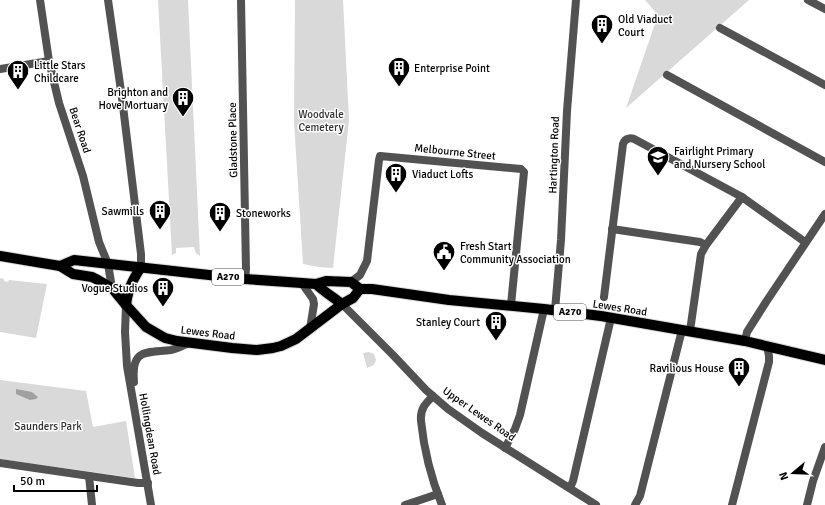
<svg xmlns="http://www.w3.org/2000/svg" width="825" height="505" font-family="Signika,sans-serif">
  <rect width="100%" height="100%" fill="#fff"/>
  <!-- green -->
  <g fill="#d9d9d9">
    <path d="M158,0h30l12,256 -4,-3 -2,-6 -18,1v5l-4,2z"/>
    <path d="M295,0h48l6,120 -16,148 -15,-1 -15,-3 -9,-143z"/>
    <path d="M645,0h104l-123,108 32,-93z"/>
    <path d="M0,278l4,1v2l4,1 1,-2 38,4 -11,54 -36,-6z"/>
    <path d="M369,352l5,2 2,6 -2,5 -7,3 -4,-15z"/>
    <path d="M0,380l86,11 7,36 33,-6 9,57 -135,-19z"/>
  </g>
  <!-- water -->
  <path fill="#a0a0a0" d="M16,389l16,3 6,5 -2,2 -6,1 -14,-6z"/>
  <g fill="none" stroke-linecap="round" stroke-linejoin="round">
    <!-- primary casing -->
    <g stroke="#dbdbdb" stroke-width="12">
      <g id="primary">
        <path d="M0,256l60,10 13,8 19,3 6,3 14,8 14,17 20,22 19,11 12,3 55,7 25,2 16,-2 8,-2 15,-7 46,-35 11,-6 7,-9"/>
        <path d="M60,266l14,-6 171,19 71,5 10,-3 25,1 9,7h12l77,11 95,9 57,7 144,25 80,19"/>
        <path d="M316,284c7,7 17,13 26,20"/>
        <path d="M126,305c2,-16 6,-24 15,-38"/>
      </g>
    </g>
    <!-- minor -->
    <g stroke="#525252" stroke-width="8">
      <path d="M108,0l14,98 19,156v13"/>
      <path d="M241,0l5,269 -1,10"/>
      <path d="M808,0l17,9"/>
      <path d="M720,28l105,57"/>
      <path d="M0,69l49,-8"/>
      <path d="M667,75l158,87"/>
      <path d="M612,229l88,13 6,3"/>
      <path d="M301,282l12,17 1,5 -4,25"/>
      <path d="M351,282l9,-7 7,-14 12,-101 1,-4 141,13 3,3 -13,133"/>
      <path d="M604,297l19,-153c2,-6 8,-7 13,-4l106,57 63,45"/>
      <path d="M555,310l6,-70 6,-129 9,-111"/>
      <path d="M690,331l11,-77 5,-9 36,-48"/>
      <path d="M745,341l2,-9 19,-30 59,-88"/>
      <path d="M433,396c-8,8 -13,13 -12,25 3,29 10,57 21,84"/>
      <path d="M505,448l10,-19 5,-14 24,-106"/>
      <path d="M0,463l138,20h10"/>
      <path d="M89,476l3,29"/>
      <path d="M570,488l3,-7 38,-163"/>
      <path d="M405,505l33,-11"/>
      <path d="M635,505l5,-9 42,-166"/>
      <path d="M732,505l37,-143v-6l-2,-10"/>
      <path d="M807,505l6,-24 12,-34"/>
    </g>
    <!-- tertiary -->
    <g stroke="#525252" stroke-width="8">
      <path d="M40,0l9,61 10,42 24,73 16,66 9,22 4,24"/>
      <path d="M342,304l51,51 33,35 22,19 34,24 114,72"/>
      <path d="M126,305l-1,27 2,34 24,139"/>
      <path d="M134,382c-3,-34 12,-29 37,-32 6,-1 13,-5 18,-7"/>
    </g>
    <!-- primary -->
    <use href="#primary" stroke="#000" stroke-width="10"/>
  </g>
  <!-- icons -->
  <defs>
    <g id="building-pin" transform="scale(1.15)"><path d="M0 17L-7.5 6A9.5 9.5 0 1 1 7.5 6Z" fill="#000" stroke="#fff"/><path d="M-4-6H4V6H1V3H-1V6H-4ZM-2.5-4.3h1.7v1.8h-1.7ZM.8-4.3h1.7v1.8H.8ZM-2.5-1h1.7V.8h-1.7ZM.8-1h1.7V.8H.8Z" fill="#fff"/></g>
    <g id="school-pin" transform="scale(1.15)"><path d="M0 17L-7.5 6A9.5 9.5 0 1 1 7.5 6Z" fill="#000" stroke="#fff"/><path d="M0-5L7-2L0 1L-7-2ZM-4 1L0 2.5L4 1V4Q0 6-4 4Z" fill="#fff"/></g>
    <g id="civic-pin" transform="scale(1.15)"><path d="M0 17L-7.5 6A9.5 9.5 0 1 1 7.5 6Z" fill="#000" stroke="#fff"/><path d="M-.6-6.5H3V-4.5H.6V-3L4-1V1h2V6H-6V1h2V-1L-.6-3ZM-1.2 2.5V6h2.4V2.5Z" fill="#fff"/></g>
  </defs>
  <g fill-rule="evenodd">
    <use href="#building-pin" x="602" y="25"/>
    <use href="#building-pin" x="399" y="68"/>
    <use href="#building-pin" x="18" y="71"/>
    <use href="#building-pin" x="183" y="98"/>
    <use href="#school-pin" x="658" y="157"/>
    <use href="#building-pin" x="396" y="174"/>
    <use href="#building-pin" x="160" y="211"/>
    <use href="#building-pin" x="220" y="213"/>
    <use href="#civic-pin" x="444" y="252"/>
    <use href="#building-pin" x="163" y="288"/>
    <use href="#building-pin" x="496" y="322"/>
    <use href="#building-pin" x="739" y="368"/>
  </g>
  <g text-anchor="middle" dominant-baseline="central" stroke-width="3" stroke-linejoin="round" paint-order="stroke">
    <!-- shield labels -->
    <g fill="#fff" stroke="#4c4c4c" stroke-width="1">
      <rect x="212" y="269" width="32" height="16" rx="3"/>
      <rect x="554" y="304" width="32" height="16" rx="3"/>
    </g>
    <g font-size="10" font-weight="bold" fill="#000">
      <text x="228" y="277">A270</text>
      <text x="570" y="312">A270</text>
    </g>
    <!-- poi labels -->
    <g font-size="11" fill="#000" stroke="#fff" text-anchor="start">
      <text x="618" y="19">Old Viaduct<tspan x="618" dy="13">Court</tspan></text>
      <text x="34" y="65">Little Stars<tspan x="34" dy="13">Childcare</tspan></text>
      <text x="414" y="68">Enterprise Point</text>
      <text x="168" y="92" text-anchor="end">Brighton and<tspan x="168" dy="13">Hove Mortuary</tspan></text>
      <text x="674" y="151">Fairlight Primary<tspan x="674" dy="13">and Nursery School</tspan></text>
      <text x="412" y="174">Viaduct Lofts</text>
      <text x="144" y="211" text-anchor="end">Sawmills</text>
      <text x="236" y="213">Stoneworks</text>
      <text x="460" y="246">Fresh Start<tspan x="460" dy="13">Community Association</tspan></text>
      <text x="148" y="288" text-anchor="end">Vogue Studios</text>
      <text x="480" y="322" text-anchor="end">Stanley Court</text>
      <text x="724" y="368" text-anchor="end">Ravilious House</text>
    </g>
    <!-- park labels -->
    <g font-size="11" fill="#303030" stroke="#fff">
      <text x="321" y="114">Woodvale<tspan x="321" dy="13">Cemetery</tspan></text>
      <text x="48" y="426">Saunders Park</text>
    </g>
    <!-- street labels -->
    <g font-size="11" fill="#000" stroke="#fff">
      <text transform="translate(80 130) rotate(72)">Bear Road</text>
      <text transform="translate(233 140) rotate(-91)">Gladstone Place</text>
      <text transform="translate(455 152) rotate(6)">Melbourne Street</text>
      <text transform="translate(554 155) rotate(-88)">Hartington Road</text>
      <text transform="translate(620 308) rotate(9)">Lewes Road</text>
      <text transform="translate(208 333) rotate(7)">Lewes Road</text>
      <text transform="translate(479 414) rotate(35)">Upper Lewes Road</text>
      <text transform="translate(150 434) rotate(80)">Hollingdean Road</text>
    </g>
  </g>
  <!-- north arrow -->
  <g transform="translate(793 473) rotate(251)" stroke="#ffffff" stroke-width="3" paint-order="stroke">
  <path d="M0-3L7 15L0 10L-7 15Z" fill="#000000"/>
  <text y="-6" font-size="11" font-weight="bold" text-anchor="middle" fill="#000000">N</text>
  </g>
  <!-- scale -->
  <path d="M14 485v6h83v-6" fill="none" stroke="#000000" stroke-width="2"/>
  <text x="20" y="485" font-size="12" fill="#000000" stroke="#ffffff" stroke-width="3" paint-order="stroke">50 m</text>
</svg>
